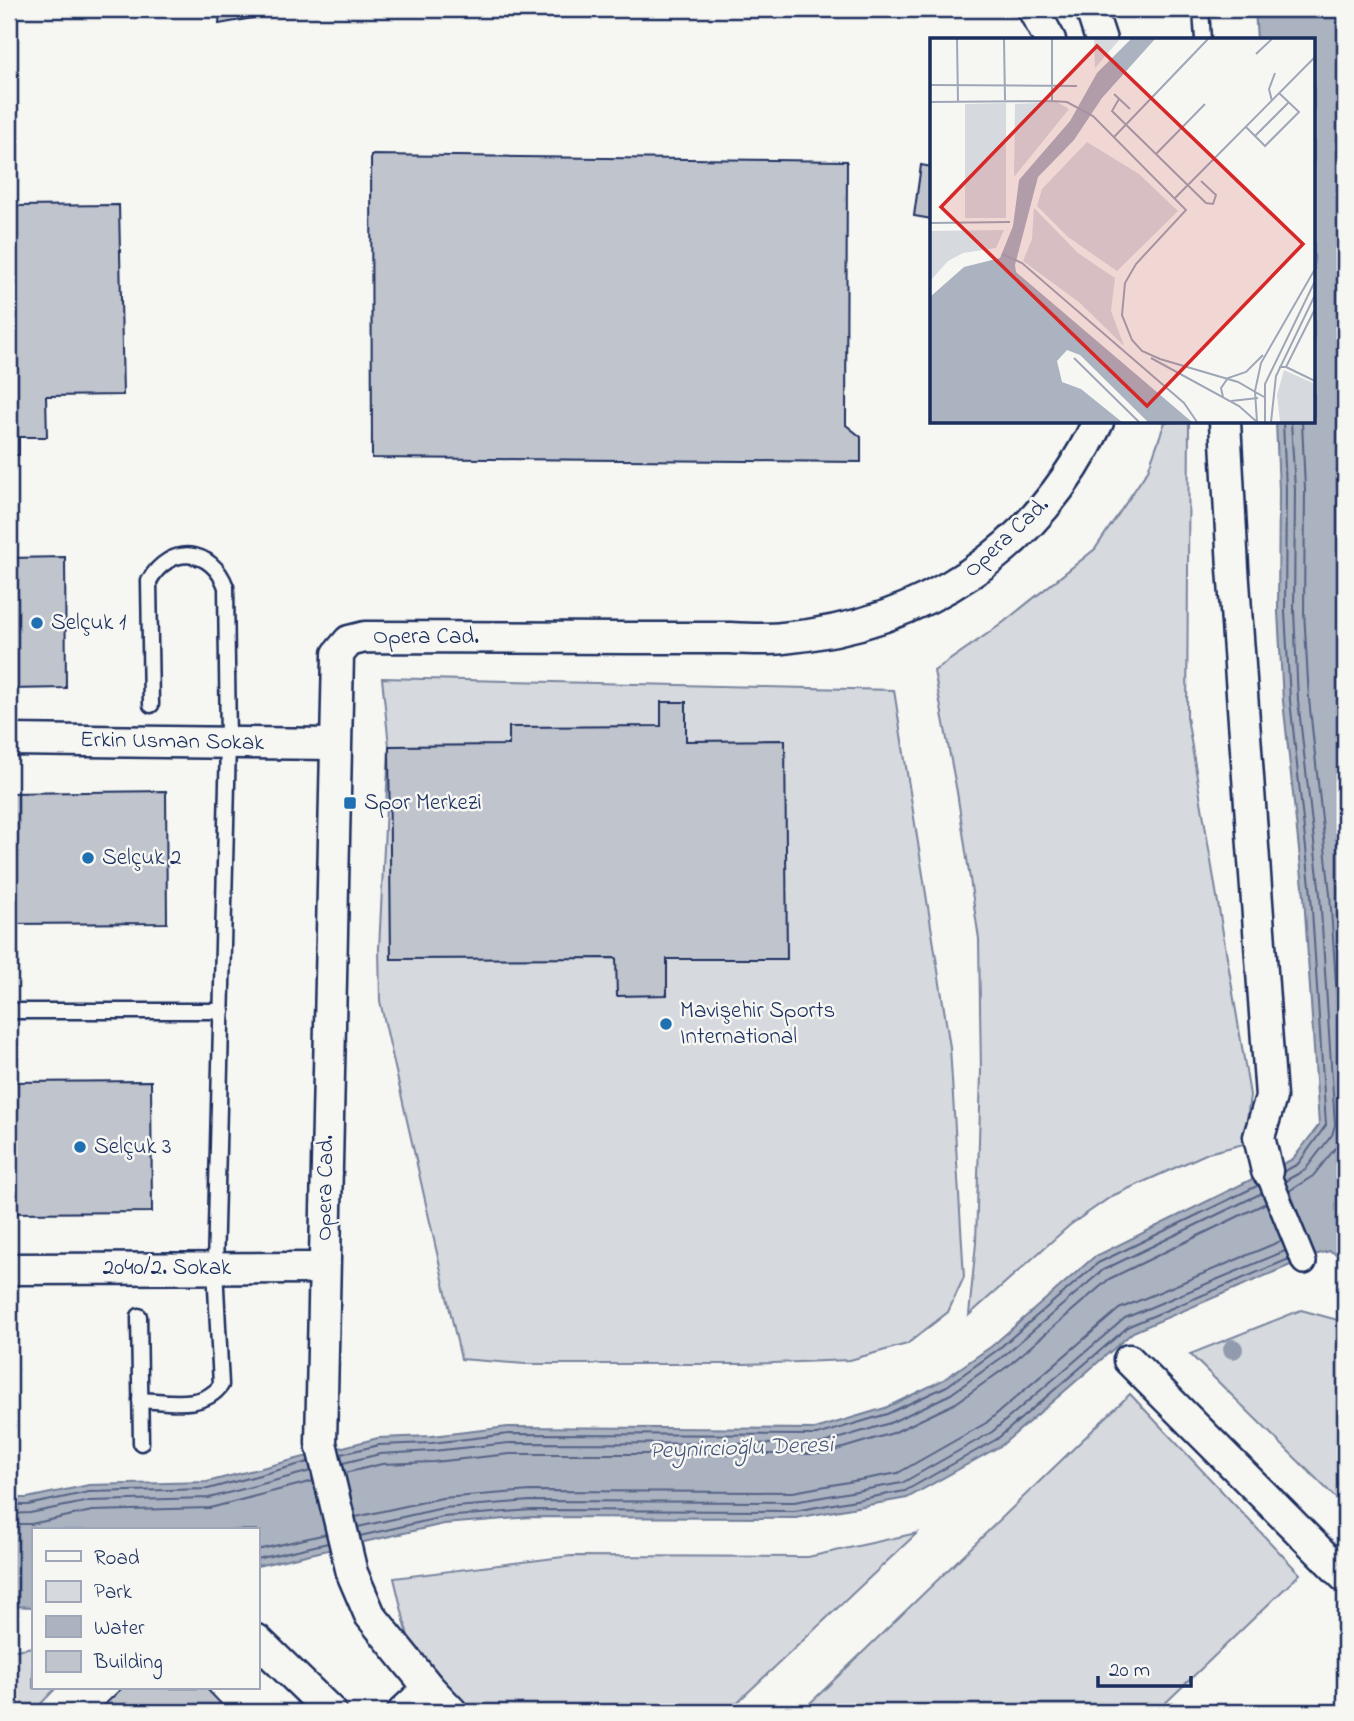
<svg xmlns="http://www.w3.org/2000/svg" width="1354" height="1721" font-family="'Indie Flower',sans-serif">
  <rect width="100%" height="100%" fill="#f6f6f2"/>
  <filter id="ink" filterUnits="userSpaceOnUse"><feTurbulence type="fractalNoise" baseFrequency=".0143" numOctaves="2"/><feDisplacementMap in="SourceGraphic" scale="14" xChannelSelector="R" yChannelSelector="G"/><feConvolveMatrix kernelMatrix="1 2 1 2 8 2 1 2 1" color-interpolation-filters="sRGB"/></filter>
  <g filter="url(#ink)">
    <!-- green -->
    <g fill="#d6d9dd" stroke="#78849e" stroke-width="2">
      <path d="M1165,422h24l-2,295 63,378 -6,49 -36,9 -96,43 -42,29 -101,90 7,-72 5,-170 -2,-134 -22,-147 -23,-121 66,-46 95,-76 53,-79z"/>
      <path d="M382,678l512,12 56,357 14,230 -16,35 -41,32 -57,16 -105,4h-220l-64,-5 -81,-358 -1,-52 10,-203z"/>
      <path d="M1301,1310l44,12v185l-155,-153z"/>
      <path d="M1130,1394l170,180 -144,138h-355z"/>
      <path d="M917,1533l-190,179h-255l-59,-55 -19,-79 177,-22 237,1z"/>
      <path d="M33,1647v41h23l-23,24h-24v-61z"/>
    </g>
    <!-- water -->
    <path fill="#abb2c0" stroke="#717e99" stroke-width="2" d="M1255,9h90v1249l-15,-7 -16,4 -181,77 -131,113 -95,53 -111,20 -265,-1 -87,7 -187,42v-36h-224v77l-24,-1v-108h18l62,-13 118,-3 171,-44 54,-2 76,-9 307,2 70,-21 58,-28 49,-34 102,-89 199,-98 26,-34 -15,-229 -21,-195 -5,-89 1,-122 -3,-68h38v-382h-57z"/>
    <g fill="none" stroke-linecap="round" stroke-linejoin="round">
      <!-- shore -->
      <g stroke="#556385" stroke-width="2">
        <path d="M1283,422l3,68 -1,122 5,88 21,195 15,230 -28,39 -15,8"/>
        <path d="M1302,422l3,67 -1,122 5,88 21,195 15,223"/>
        <path d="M1285,1181l20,-11 27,-35 3,-10 -15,-230 -22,-195 -4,-89 1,-122 -4,-67"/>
        <path d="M1289,1191l24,-15 28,-35 4,-11"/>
        <path d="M341,1454l38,-9 53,-2 77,-9 308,1 70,-21 60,-28 49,-35 102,-88 161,-78"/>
        <path d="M343,1463l37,-9 53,-3 76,-8 311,1 70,-21 61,-29 50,-36 102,-88 159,-77"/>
        <path d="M345,1473l37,-9 52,-2 76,-8h313l70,-21 63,-30 52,-37 101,-87 157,-76"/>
        <path d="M9,1505h19l61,-13 119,-3 100,-27"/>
        <path d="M9,1514l21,-1 60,-12 119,-3 102,-27"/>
        <path d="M356,1517l86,-19 88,-7 263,1 105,-19 88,-50 133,-114 162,-68"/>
        <path d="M9,1524h22l61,-13 118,-3 103,-27"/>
        <path d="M358,1527l85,-19 87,-7 264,1 108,-19 90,-51 133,-114 160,-67"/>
        <path d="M360,1536l83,-19 88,-7 264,1 110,-20 92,-52 132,-113 160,-67"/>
        <path d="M257,1550l69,-16"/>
        <path d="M257,1559l71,-16"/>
      </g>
    </g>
    <!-- building -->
    <g fill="#c0c4cd" stroke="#1b2f5e" stroke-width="2">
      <path d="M220,9h82l-83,15z"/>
      <path d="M9,98h2l2,108 106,-1 4,190 -77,1 1,41h-28v18h-10z"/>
      <path d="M371,155l476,6 -1,264 15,12v25l-489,-4z"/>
      <path d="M921,165l11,2v52l-18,-3z"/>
      <path d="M65,557l1,131 -57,1v-131z"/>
      <path d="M661,702h25v39l99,-1 2,219h-120v36l-50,1 -1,-38 -225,1 -2,-213 120,-1v-18l152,-1z"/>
      <path d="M166,791l1,132 -158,1v-131z"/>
      <path d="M151,1081l1,131 -143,1v-131z"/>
      <path d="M122,1688h84l23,24h-132z"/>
    </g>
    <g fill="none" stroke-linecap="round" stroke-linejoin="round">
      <!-- service casing -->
      <g stroke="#1b2f5e" stroke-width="19">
        <g id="service">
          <path d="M1201,9l2,31"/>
          <path d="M9,1011h213"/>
          <path d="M139,1316l2,127"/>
          <path d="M140,1400c26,1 64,10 81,-15l-6,-117 13,-525 -2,-156c-14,-39 -56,-43 -77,-6l2,124"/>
        </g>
      </g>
      <!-- pedestrian casing -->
      <g stroke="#1b2f5e" stroke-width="28">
        <path id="pedestrian" d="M1267,1171l37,91"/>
      </g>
      <!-- minor casing -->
      <g stroke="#1b2f5e" stroke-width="35">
        <g id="minor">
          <path d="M1033,9l17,31"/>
          <path d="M1091,9l10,31"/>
          <path d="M1225,422l8,146 38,529 -12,40 8,34"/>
          <path d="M9,740l326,4"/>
          <path d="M9,1269l315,-1"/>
          <path d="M1129,1360l216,217"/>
          <path d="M257,1640l74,72"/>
          <path d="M403,1712l26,-24"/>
          <path d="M452,1712l-23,-24 -59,-73 -18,-42 -31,-130 17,-789 11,-13 16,-4c89,0 177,1 265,1 33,0 67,0 100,0 18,1 36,2 53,0 140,-13 255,-88 315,-216"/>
        </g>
      </g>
      <!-- service -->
      <use href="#service" stroke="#f6f6f2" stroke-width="14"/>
      <!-- pedestrian -->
      <use href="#pedestrian" stroke="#f6f6f2" stroke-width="23"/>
      <!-- minor -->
      <use href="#minor" stroke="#f6f6f2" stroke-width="30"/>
    </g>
    <!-- trees -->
    <circle fill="#929bae" cx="1233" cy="1349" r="10"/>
  </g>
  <!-- markers -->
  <g fill="#1f6fb2" stroke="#f6f6f2" stroke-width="2.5">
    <circle cx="37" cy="623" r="7"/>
    <rect x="343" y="796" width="14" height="14" rx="3.5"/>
    <circle cx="88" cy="858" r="7"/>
    <circle cx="666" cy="1024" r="7"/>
    <circle cx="80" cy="1147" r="7"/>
  </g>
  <g text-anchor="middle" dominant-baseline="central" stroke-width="5" stroke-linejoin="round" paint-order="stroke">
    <!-- street labels -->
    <g font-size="23" fill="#1b2f5e" stroke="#f6f6f2">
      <text transform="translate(1007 538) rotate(-43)">Opera Cad.</text>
      <text x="426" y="637">Opera Cad.</text>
      <text transform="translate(172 742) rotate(1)">Erkin Usman Sokak</text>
      <text transform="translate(326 1188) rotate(-89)">Opera Cad.</text>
      <text x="167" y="1268">2040/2. Sokak</text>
    </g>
    <!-- poi labels -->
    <g font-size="23" fill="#1b2f5e" stroke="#f6f6f2" text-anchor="start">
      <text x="51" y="623">Selçuk 1</text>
      <text x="364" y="803">Spor Merkezi</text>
      <text x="102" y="858">Selçuk 2</text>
      <text x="680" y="1011">Mavişehir Sports<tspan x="680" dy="26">International</tspan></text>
      <text x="94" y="1147">Selçuk 3</text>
    </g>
    <!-- water labels -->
    <g font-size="24" font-style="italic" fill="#46567b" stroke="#f6f6f2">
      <text transform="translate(741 1449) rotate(-2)">Peynircioğlu Deresi</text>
    </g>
  </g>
  <!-- overview -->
  <g transform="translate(930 38)">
    <rect width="385" height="385" fill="#f6f6f2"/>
    <path d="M164,1h26l-25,29zM127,64l12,7 -55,68 1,-73zM76,65v115h-41v-114zM157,104l52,32 39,37 -61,60 -49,-34 -31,-31 5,-17zM104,170l44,45 37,25 -4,33 13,35 -44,-43 -57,-42 9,-22zM74,192l-8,18 -33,5 -15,8 -18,20v-50zM354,332l31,14v38h-35l-3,-27z" fill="#d6d9dd"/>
    <path d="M201,1h24l-53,59 -28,42 -36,37 -23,88 1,7 176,150h-44l-68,-67 -13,-5 -10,11 5,21 19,7 41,33h-192v-125l34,-30 36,-9 13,-32 6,-46 51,-59 27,-48z" fill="#abb2c0"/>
    <path fill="none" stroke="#9ea6b7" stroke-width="2" d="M27,1l1,63M74,1l1,61M122,1v62M326,16l16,-15M0,47l147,1M184,56l16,15M189,61l-7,12 94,92 7,1 3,-9 -15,-14M342,63l-3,-12 6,-16M0,64l122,-1 15,1 26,14 93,94 -50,54 -11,19 -3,32 10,25 10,11 18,8 78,23 26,15M316,89l19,19 34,-34 -20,-19M325,98l34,-34M184,99l94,-98M226,116l49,-50M245,160l140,-141M0,185l80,-1M72,216l20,9 162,140 13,19M144,320l65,64M221,320l88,48 18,16M349,329h7l29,-58M356,329l29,14M293,359l-2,-9 7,-10 18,-6 17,-17M301,363l27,-3M327,384l-2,-31 6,-28 54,-94M335,384v-38l50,-103M341,384l5,-46 39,-81"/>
    <path fill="#d62828" fill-opacity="0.15" stroke="#d62828" stroke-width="3.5" d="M167,8l206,198 -156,162 -206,-199z"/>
    <rect width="385" height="385" fill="none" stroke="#1b2f5e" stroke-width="3.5"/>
  </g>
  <!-- margin -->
  <rect width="1354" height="1721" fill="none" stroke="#f6f6f2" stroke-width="35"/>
  <rect x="18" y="18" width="1319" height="1686" fill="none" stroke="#1b2f5e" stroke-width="2.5" filter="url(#ink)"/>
  <!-- legend -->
  <rect x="32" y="1528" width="228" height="161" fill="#f6f6f2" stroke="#9ea6b7" stroke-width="2"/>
  <rect x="46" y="1551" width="35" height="10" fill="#f6f6f2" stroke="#9ea6b7" stroke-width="2"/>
  <text x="94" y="1564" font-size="21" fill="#1b2f5e">Road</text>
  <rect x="46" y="1581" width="35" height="21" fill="#d6d9dd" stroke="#9ea6b7" stroke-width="2"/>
  <text x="94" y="1598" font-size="21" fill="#1b2f5e">Park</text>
  <rect x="46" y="1616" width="35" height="21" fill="#abb2c0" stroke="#9ea6b7" stroke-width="2"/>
  <text x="94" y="1634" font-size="21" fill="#1b2f5e">Water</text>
  <rect x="46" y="1651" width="35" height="21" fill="#c0c4cd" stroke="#9ea6b7" stroke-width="2"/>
  <text x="94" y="1668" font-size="21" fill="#1b2f5e">Building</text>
  <!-- scale -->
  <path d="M1098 1676v10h93v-10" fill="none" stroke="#1b2f5e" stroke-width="3.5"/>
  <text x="1109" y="1676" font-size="21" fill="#1b2f5e" stroke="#f6f6f2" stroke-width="5" paint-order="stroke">20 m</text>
</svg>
